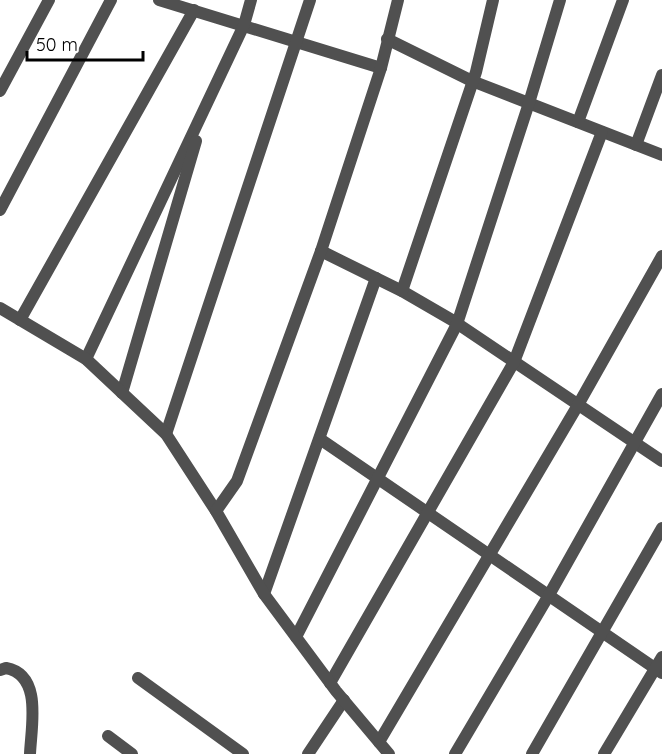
<svg xmlns="http://www.w3.org/2000/svg" width="662" height="754" font-family="Quicksand,sans-serif">
  <rect width="100%" height="100%" fill="#fff"/>
  <g fill="none" stroke-linecap="round" stroke-linejoin="round">
    <!-- minor -->
    <g stroke="#505050" stroke-width="12">
      <path d="M159,0l222,68"/>
      <path d="M387,39l85,42 190,74"/>
      <path d="M0,91l49,-91"/>
      <path d="M578,122l45,-122"/>
      <path d="M636,145l26,-70"/>
      <path d="M0,210l111,-210"/>
      <path d="M321,251l81,40 50,29 210,141"/>
      <path d="M402,291l74,-219 17,-72"/>
      <path d="M20,320l174,-310"/>
      <path d="M86,359l158,-334 7,-25"/>
      <path d="M122,393l74,-252"/>
      <path d="M166,434l144,-434"/>
      <path d="M320,439l342,234"/>
      <path d="M264,594l112,-316"/>
      <path d="M296,637l161,-313 72,-221 31,-103"/>
      <path d="M0,670l6,-2c37,7 25,59 24,86"/>
      <path d="M138,678l105,76"/>
      <path d="M330,683l184,-321 88,-230"/>
      <path d="M108,736l24,18"/>
      <path d="M379,742l199,-337 84,-149"/>
      <path d="M308,754l36,-54"/>
      <path d="M455,754l94,-159 113,-201"/>
      <path d="M532,754l130,-226"/>
      <path d="M604,754l58,-97"/>
    </g>
    <!-- tertiary -->
    <g stroke="#505050" stroke-width="12">
      <path d="M0,308l86,51 80,75 50,77 48,83 72,97 53,63"/>
      <path d="M216,511l21,-30 84,-230 60,-183 17,-68"/>
    </g>
  </g>
  <!-- scale -->
  <path d="M27 51v9h116v-9" fill="none" stroke="#000000" stroke-width="3"/>
  <text x="36" y="51" font-size="18" fill="#000000" stroke="#ffffff" stroke-width="4.5" paint-order="stroke">50 m</text>
</svg>
